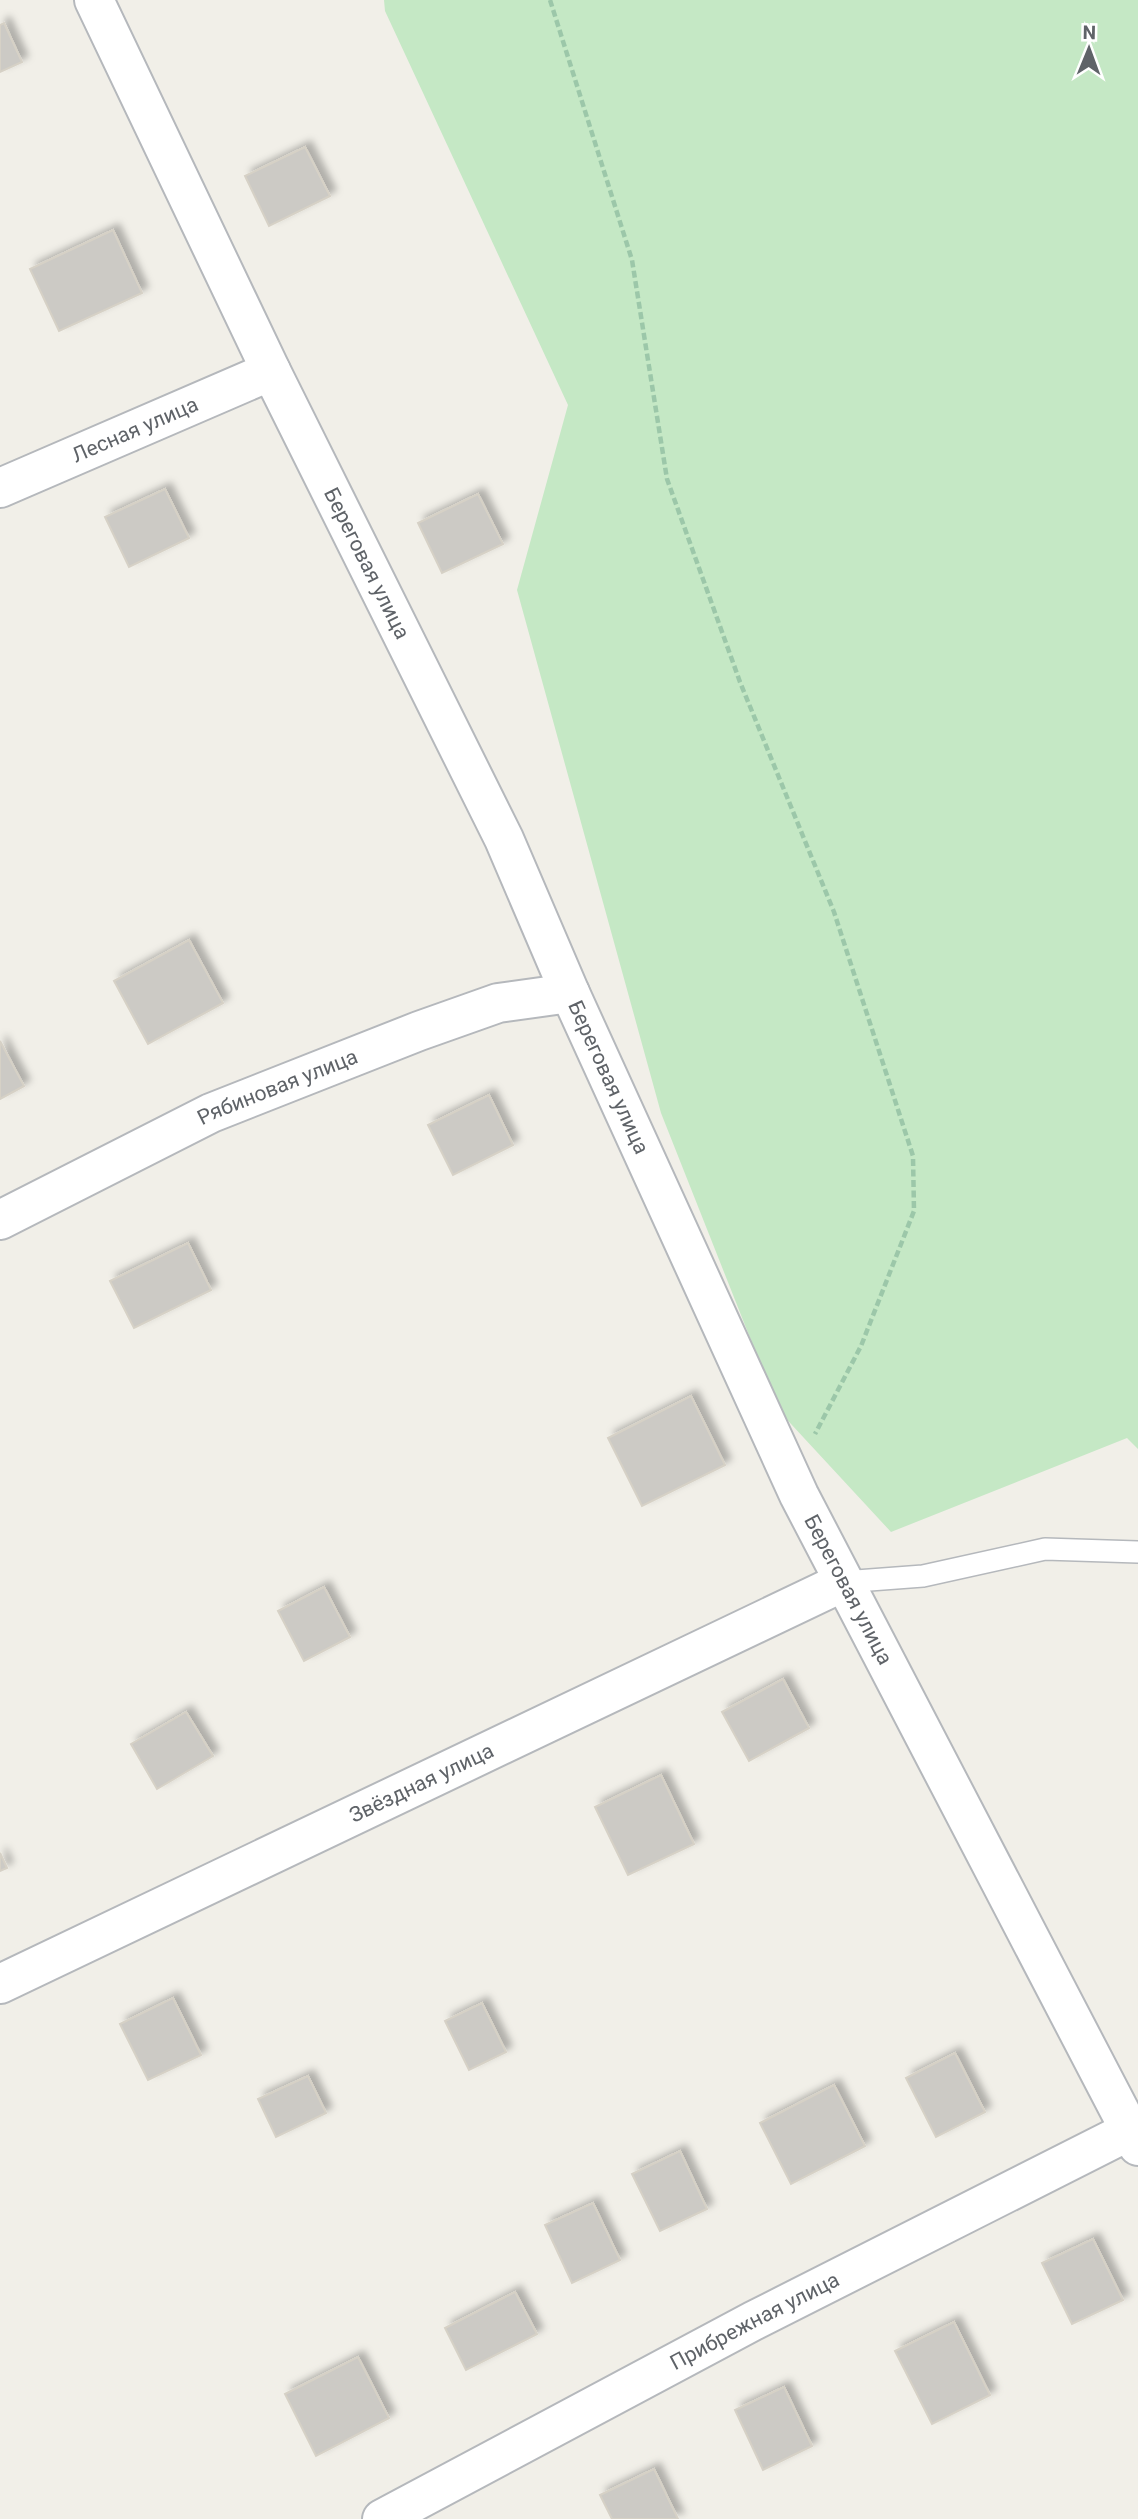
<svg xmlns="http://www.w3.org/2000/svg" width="1138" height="2519" font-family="Roboto,sans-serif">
  <defs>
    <filter id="shadow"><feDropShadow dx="6" dy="-6" stdDeviation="3.5" flood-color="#0004"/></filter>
  </defs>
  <rect width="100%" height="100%" fill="#f1efe8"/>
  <!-- green -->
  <path fill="#c5e8c5" d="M384,0h754v1449l-11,-11 -236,94 -112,-121 -118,-298 -144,-523 51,-185 -183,-394z"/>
  <!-- building -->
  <g fill="#cccac5" stroke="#d6d1c6" stroke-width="2" filter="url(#shadow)">
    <path d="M4,23l18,39 -22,10v-47z"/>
    <path d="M305,147l25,49 -61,30 -24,-50z"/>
    <path d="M113,230l29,63 -83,38 -29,-62z"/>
    <path d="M165,489l24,49 -60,29 -24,-50z"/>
    <path d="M478,494l25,50 -61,29 -24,-50z"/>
    <path d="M189,940l34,63 -75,41 -34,-63z"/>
    <path d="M0,1041l24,45 -24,13z"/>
    <path d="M489,1095l24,50 -60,30 -25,-50z"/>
    <path d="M188,1243l23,47 -77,38 -24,-47z"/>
    <path d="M691,1396l34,69 -83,41 -34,-68z"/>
    <path d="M324,1587l26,50 -46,24 -26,-50z"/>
    <path d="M783,1679l26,49 -60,33 -27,-49z"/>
    <path d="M186,1712l27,44 -56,33 -26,-45z"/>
    <path d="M661,1775l33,69 -66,31 -33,-68z"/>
    <path d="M0,1853l7,15 -7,3z"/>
    <path d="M173,1998l28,57 -53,25 -28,-56z"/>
    <path d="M482,2003l24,49 -37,18 -24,-49z"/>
    <path d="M955,2053l30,59 -49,25 -30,-59z"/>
    <path d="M308,2076l18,37 -50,24 -18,-38z"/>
    <path d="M834,2085l31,61 -74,38 -31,-61z"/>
    <path d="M680,2151l27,58 -47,22 -28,-57z"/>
    <path d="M593,2203l27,57 -48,23 -27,-58z"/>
    <path d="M1093,2239l30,61 -51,24 -30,-61z"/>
    <path d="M515,2292l22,42 -71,36 -21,-42z"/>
    <path d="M954,2322l36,73 -58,29 -37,-73z"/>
    <path d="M358,2357l31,61 -73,38 -31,-62z"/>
    <path d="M784,2387l28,59 -49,24 -28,-60z"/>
    <path d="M654,2469l24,50h-66l-12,-24z"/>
  </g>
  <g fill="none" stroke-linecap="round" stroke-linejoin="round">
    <!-- service casing -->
    <g stroke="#b5b8bc" stroke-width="24">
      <path id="service" d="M843,1582l80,-6 122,-27 93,3"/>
    </g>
    <!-- minor casing -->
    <g stroke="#b5b8bc" stroke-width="42">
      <g id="minor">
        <path id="s1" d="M94,0l177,371 233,468 66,154 229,502 339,651"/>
        <path id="s2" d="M0,488l271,-117"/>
        <path id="s3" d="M0,1220l211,-107 208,-82 79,-28 72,-10"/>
        <path id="s4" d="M0,1984l843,-402"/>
        <path id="s5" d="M382,2519l371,-198 376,-190"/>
      </g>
    </g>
    <!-- path -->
    <path stroke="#9cc7a9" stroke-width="4.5" stroke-dasharray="7 3.5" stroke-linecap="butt" d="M550,0l82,260 35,219 73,203 94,230 79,244 1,55 -53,135 -46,88"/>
    <!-- service -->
    <use href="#service" stroke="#fff" stroke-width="21"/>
    <!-- minor -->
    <use href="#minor" stroke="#fff" stroke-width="38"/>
  </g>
  <g text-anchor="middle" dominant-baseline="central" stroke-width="5" stroke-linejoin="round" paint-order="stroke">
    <!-- street labels -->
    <g font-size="21" fill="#5f6368" stroke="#fff">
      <text stroke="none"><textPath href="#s2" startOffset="147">Лесная улица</textPath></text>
      <text stroke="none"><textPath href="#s1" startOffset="626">Береговая улица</textPath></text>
      <text stroke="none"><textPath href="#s1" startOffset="1194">Береговая улица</textPath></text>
      <text stroke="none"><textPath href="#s3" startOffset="308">Рябиновая улица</textPath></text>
      <text stroke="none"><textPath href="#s1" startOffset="1760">Береговая улица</textPath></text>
      <text stroke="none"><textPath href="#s4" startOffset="467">Звёздная улица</textPath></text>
      <text stroke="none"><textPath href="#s5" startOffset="422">Прибрежная улица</textPath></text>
    </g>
  </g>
  <!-- north arrow -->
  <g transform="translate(1089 49) rotate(1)" stroke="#ffffff" stroke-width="5" paint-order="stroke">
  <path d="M0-5L12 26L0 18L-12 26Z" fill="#5f6368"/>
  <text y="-10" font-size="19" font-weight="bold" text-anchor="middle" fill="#5f6368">N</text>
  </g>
</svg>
